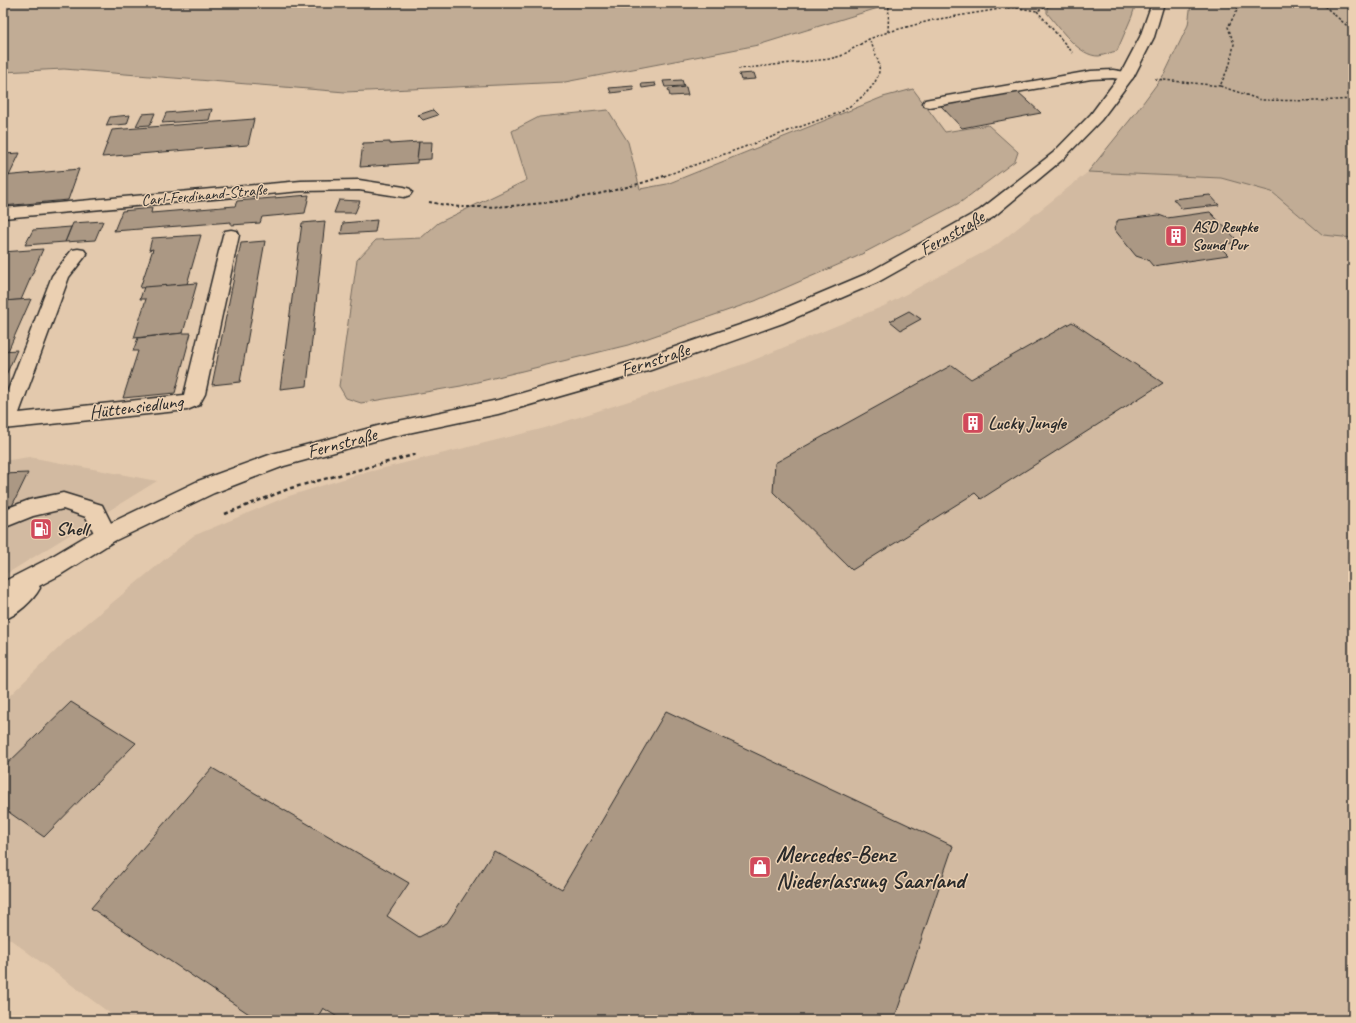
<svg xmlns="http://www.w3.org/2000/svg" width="1356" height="1023" font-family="Caveat,sans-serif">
  <rect width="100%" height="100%" fill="#e3c9ad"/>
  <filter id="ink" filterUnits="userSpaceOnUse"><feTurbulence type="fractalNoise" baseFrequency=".025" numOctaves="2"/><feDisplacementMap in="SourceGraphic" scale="8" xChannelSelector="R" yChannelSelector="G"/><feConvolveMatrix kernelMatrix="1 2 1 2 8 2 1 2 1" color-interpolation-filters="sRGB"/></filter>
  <g filter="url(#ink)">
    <!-- built -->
    <g fill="#d2baa1">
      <path d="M1088,172l133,6 51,14 51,43 30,3v782h-1234l-116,-86v-232l63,-61 127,-105 93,-39 70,-22 189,-47 199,-64 140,-58 111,-60z"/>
      <path d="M29,457l128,24 -154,95v-115z"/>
    </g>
    <!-- green -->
    <g fill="#c1ac95" stroke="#766c60">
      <path d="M3,3h877l-2,5 -120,37 -193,37 -220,10 -281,-23 -61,3z"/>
      <path d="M1065,3h71l-4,13 -15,35c-6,1 -12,4 -18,5 -20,1 -40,-29 -52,-43v-6z"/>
      <path d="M1191,3h162v235l-30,-3 -51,-43 -51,-14 -133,-6 46,-57 31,-42 23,-48z"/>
      <path d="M913,89l32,43 43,-7 30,27 -3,9 -54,41 -105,55 -101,44 -127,44 -167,41 -100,17 -15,-5 -7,-12 18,-126 19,-20 45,-2 17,-15 89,-43 -15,-49 27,-14 69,-7 20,32 12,47 27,-5 216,-87z"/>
    </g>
    <!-- building -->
    <g fill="#ab9884" stroke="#2b2b2b">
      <path d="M754,73l2,6 -15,1 -2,-6z"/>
      <path d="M682,80l2,6 -19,1 -2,-6z"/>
      <path d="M655,83l1,3 -14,2 -1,-4z"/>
      <path d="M633,86l1,4 -23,3 -2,-5z"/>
      <path d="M686,87l2,8 -18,1 -2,-7z"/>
      <path d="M1017,91l24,22 -79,15 -22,-23z"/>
      <path d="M212,109l-3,11 -47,3 4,-10z"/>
      <path d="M433,110l5,5 -15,5 -5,-5z"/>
      <path d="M155,113l-5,12 -14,1 6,-12z"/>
      <path d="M130,115l-3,9 -21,2 4,-9z"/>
      <path d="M254,119l-6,26 -146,12 10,-27z"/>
      <path d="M390,142v2l29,-2 -2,21 -57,4 3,-24z"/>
      <path d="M419,142h13l-1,17 -14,1z"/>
      <path d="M20,153l-11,23h-6v-22z"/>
      <path d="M79,169l-11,31 -65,6v-30z"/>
      <path d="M309,195l-4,18 -43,4 -2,6 -29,2v-3l-117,9 8,-20 30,-3 -1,5 84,-7 2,-5z"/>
      <path d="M1210,195l9,10 -37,4 -9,-10z"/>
      <path d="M339,200l21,1 -5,12h-21z"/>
      <path d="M1210,212l29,30 -21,3 10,10 -75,11 -5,-6 -12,-4 -22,-27 4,-9 41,-5 8,3z"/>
      <path d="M377,220l-2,12 -34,2 2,-11z"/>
      <path d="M103,221l-8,19 -30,2 8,-19z"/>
      <path d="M325,221l-18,165 -27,3 22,-166z"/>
      <path d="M71,227l-6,15 -40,3 8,-15z"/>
      <path d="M201,235l-14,49 -47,4 13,-39 -4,1 3,-12z"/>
      <path d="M265,241l-25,141 -28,3 29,-142z"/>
      <path d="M43,249l-22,51 -18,1v-49z"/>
      <path d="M197,283l-14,50 -49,5 12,-39h-6l4,-12z"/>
      <path d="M31,299l-23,52h-5v-50z"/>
      <path d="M909,311l12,8 -20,11 -11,-9z"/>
      <path d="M1072,322l91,61 -182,116 -6,-6 -123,77 -79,-78 2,-29 177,-98 19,14z"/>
      <path d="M183,333h8l-16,60 -52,5 15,-47h-5l5,-13z"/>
      <path d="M17,350l-14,32v-31z"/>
      <path d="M28,473l-16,33h-9v-32z"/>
      <path d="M71,702l65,41 -92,94 -41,-29v-40z"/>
      <path d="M666,711l287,135 -59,174h-552l-19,-12 -7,12h-58l-167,-112 121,-140 197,115 -22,33 32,21 28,-14 47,-72 68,38z"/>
    </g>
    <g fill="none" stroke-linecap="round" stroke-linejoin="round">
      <!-- service casing -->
      <g stroke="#2b2b2b" stroke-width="3">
        <g id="service">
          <path d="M1113,70l19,3 2,3 -2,3 -5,1 -14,-2 -22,1 -161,28 -5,-1 -2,-3 2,-3 5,-1 161,-28z"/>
          <path d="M359,180l45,7 6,2 2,3 -2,3 -6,2 -45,-7 -58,1 -298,27v-10l298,-27z"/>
          <path d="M63,493l39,12 15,30 -3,6 -8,3 -8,-3 -12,-24 -23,-8 -30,7 -30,12v-18l26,-10z"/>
        </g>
      </g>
      <!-- minor casing -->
      <g stroke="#2b2b2b" stroke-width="3">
        <path id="minor" d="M231,230l6,1 2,4 -34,159 -6,11 -12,5 -184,19v-26l49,-127 20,-26 6,-1 6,1 3,4 -18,23 -50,136 165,-18 39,-160 2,-4z"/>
      </g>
      <!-- secondary casing -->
      <g stroke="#2b2b2b" stroke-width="3">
        <path id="secondary" d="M1152,3h12l-10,34 -20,39 -33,44 -38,39 -71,59 -114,64 -95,41 -135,48 -150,43 -109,23 -105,29 -70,27 -100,48 -54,34 -21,11 1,2c-7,13 -23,27 -37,32v-38l41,-21 54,-32 100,-48 74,-27 117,-31 109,-23 136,-39 135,-46 97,-41 114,-64 73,-57 38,-39 29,-39 20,-38z"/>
      </g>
      <!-- path-far2 -->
      <g stroke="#2b2b2b" stroke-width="1.5" stroke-dasharray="2.5 2" stroke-linecap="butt">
        <path d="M1219,3l20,5"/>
        <path d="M1321,3l32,28"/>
        <path d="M1037,11l36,42"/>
        <path d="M888,32l1,-29"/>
        <path d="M738,69l91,-10 12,-3 28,-17 19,-7 45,-12 79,-13 25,4 18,-8"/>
        <path d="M1155,79l65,7 10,-22 4,-20 -6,-17 13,-24"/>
        <path d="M1220,86l41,14 57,1 35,-2"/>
        <path d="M664,176l177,-64c14,-9 41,-27 38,-47 -2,-9 -6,-18 -10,-26"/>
      </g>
      <!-- path-far1 -->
      <path stroke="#2b2b2b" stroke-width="2" stroke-dasharray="3 2.5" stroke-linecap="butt" d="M429,202c12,2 24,5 36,5 69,1 137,-10 202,-32"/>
      <!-- path -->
      <path stroke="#2b2b2b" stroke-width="2.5" stroke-dasharray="4 3" stroke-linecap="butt" d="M225,514l66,-26 126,-34"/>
      <!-- service -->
      <use href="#service" fill="#ebd0b2" fill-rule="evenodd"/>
      <!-- minor -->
      <use href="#minor" fill="#ebd0b2" fill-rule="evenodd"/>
      <!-- secondary -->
      <use href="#secondary" fill="#ebd0b2" fill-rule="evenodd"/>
    </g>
  </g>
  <!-- icons -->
  <defs>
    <g id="building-square" transform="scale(1.15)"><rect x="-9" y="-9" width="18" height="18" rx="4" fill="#d1495b" stroke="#ebd0b2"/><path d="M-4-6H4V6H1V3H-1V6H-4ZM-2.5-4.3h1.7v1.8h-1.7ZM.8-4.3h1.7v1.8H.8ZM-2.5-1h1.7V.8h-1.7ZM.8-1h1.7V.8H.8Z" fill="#fff"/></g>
    <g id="fuel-square" transform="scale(1.15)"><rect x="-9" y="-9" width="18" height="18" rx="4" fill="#d1495b" stroke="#ebd0b2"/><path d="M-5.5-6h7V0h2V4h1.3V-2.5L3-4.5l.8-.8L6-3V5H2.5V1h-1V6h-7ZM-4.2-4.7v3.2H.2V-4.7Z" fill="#fff"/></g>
    <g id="shop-square" transform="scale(1.15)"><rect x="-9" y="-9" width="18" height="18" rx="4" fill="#d1495b" stroke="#ebd0b2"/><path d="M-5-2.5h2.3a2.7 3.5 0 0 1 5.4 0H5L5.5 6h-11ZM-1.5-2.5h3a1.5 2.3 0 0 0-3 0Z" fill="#fff"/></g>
  </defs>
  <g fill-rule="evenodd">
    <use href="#building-square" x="1176" y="236"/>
    <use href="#building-square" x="973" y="423"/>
    <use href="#fuel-square" x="41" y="529"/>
    <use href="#shop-square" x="760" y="867"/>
  </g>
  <g text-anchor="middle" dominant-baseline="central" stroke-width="3" stroke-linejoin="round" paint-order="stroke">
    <!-- far-street labels -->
    <g font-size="16" fill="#2b2b2b" stroke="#ebd0b2">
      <text transform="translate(204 195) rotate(-5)">Carl-Ferdinand-Straße</text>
    </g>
    <!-- far-poi labels -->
    <g font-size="16" font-weight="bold" fill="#2b2b2b" stroke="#ebd0b2" text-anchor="start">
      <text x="1192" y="227">ASD Reupke<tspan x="1192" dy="18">Sound Pur</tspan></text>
    </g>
    <!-- street labels -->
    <g font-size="19" fill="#2b2b2b" stroke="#ebd0b2">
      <text transform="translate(952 233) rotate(-30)">Fernstraße</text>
      <text transform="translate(655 360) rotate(-18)">Fernstraße</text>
      <text transform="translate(136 407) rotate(-7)">Hüttensiedlung</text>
      <text transform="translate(342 443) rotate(-15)">Fernstraße</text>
    </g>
    <!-- poi labels -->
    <g font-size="19" font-weight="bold" fill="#2b2b2b" stroke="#ebd0b2" text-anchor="start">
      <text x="988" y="423">Lucky Jungle</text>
      <text x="56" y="529">Shell</text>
    </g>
    <!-- near-poi labels -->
    <g font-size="23" font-weight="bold" fill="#2b2b2b" stroke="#ebd0b2" text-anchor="start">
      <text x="776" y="854">Mercedes-Benz<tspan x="776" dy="26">Niederlassung Saarland</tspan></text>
    </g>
  </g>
  <!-- margin -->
  <rect width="1356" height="1023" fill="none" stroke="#ebd0b2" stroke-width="16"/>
  <rect x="8" y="8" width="1340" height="1007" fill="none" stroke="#2b2b2b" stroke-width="1.5" filter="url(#ink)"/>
</svg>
